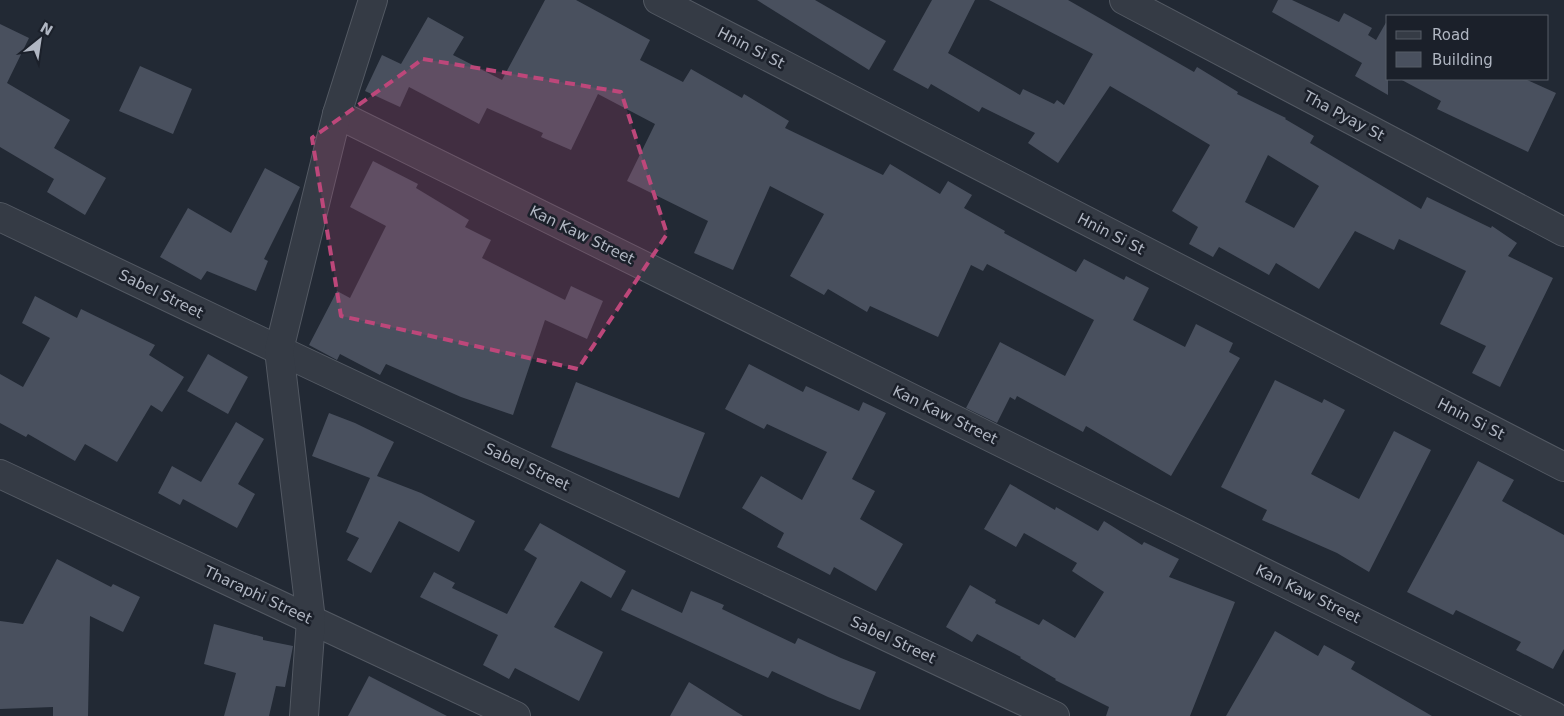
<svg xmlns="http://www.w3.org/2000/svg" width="1564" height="716" font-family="'DejaVu Sans',sans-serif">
  <rect width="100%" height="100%" fill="#222934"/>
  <!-- building -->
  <g fill="#49505e" fill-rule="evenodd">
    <path d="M545,0h31l74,40 -10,20 43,22 8,-13 51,29 2,-4 45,27 -4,7 98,47 7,-11 50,30 8,-13 24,14 -8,13 41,23 -1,2 72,39 8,-13 40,21 2,-4 23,12 -16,32 52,27 11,-23 37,19 -4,9 11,6 -69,118 -85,-50 -3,6 -66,-36 -2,4 -5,-3 -13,26 -31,-15 34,-66 65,34 29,-56 -107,-56 -4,7 -12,-6 -33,72 -68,-31 -3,6 -39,-23 -4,6 -34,-19 34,-62 -54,-28 -37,84 -39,-17 14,-32 -81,-40 28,-57 -57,-30 -27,56 -30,-13 2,-4 -56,-25 -8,16 -70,-37 -9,20 -35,-16 17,-36 19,9 27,-47 36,20 -11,18 49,25z"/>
    <path d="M757,0h58l71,41 -17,29z"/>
    <path d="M932,0h43l-27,53 72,42 3,-6 31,15 3,-4 7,5 29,-51 -104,-54h79l126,72 3,-5 41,25 -1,2 49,24 -1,1 29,17 -4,7 111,66 6,-12 64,31 1,-2 25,17 -9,13 45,22 -53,109 -28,-14 14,-27 -46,-22 26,-53 -67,-32 -5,11 -39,-19 -36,58 -43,-26 -7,12 -50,-28 -6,10 -24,-13 9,-17 -26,-16 38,-66 -62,-37 -38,-22 -52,77 -30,-20 7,-10 -53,-26 -3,5 -48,-28 -3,5 -35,-19zM1268,155l51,31 -25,42 -49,-26z"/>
    <path d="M1278,0h14l47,22 5,-9 28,15 -4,7 8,5 12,-21v76l-33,-19 7,-13 -90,-51z"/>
    <path d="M0,24l29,14 -22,45 63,37 -16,28 52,30 -21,37 -38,-23 7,-13 -54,-32z"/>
    <path d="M140,66l52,23 -19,45 -54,-23z"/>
    <path d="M1400,79h125l31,14 -28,59 -91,-43 4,-8z"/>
    <path d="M373,161l45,23 -2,4 53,32 -4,7 26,13 -9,18 83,42 6,-14 32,15 -16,38 -42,-19 -32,95 -52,-18 -75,-33 -6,11 -40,-21 -3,6 -28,-15 28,-54 13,7 36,-72 -36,-19z"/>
    <path d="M265,168l35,19 -36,72 4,2 -12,30 -49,-20 -6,9 -41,-23 28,-49 43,25z"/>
    <path d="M35,296l42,22 4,-9 74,36 -6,10 35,22 -22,35 -11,-7 -34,57 -32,-18 -10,17 -47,-27 -2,3 -26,-14v-49l23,13 27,-49 -28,-15z"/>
    <path d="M208,354l40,23 -20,37 -41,-23z"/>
    <path d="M749,364l54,28 3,-6 53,25 4,-9 23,11 -34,66 23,12 -15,28 43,25 -27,47 -42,-24 -4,8 -53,-28 7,-14 -42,-25 19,-32 41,24 25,-48 -60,-28 -3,5 -39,-20z"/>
    <path d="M1275,380l47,23 2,-4 21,11 -34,64 48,25 35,-68 37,19 -62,122 -32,-19 -75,-33 5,-10 -46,-23z"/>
    <path d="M576,382l129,51 -26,65 -128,-51z"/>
    <path d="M329,413l26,10 39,19 -17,34 44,17 54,28 -16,31 -60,-31 -28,52 -24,-13 12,-22 -13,-6 24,-54 -58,-22z"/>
    <path d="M236,422l28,17 -26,45 17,10 -18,34 -54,-29 -3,6 -22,-12 14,-27 29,16z"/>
    <path d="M1478,461l36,19 -12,21 62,34v114l-11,20 -37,-19 5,-8 -65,-32 -3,5 -46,-23z"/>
    <path d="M1010,484l45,26 1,-3 42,24 6,-10 38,24 2,-3 35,17 -10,18 66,25 -45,114h-84l3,-9 -54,-27 1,-1 -36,-21 1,-1 -44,-23 -5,8 -26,-15 24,-42 26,15 -1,3 44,22 4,-6 32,19 29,-46 -32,-21 5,-8 -53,-30 -8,14 -32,-18z"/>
    <path d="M540,523l86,48 -15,27 -30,-17 -27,46 49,25 -24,49 -64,-33 -6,11 -26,-14 15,-30 -78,-38 14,-25 21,11 -3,5 55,26 30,-56 -13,-8z"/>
    <path d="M57,559l54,28 2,-3 27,13 -17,35 -33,-16 -2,100h-35v-9l-53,2v-88l23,3z"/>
    <path d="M632,589l50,24 9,-22 33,14 -2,4 73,35 3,-6 43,20 35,14 -16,38 -32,-13 -56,-26 -4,7 -147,-68z"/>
    <path d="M214,624l49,13v3l30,6 -8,41 -9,-1 -7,30h-45l12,-43 -32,-9z"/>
    <path d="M1275,631l43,25 6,-11 31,17 -4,7 81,47h-206z"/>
    <path d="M369,676l78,40h-99z"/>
    <path d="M689,682l54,34h-73z"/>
  </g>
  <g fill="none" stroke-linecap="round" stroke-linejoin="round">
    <!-- street casing -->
    <g stroke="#535963" stroke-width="30">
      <g id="street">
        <path d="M658,0l906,467"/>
        <path d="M1124,0l440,232"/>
        <path d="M337,114l1217,602"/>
        <path d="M0,217l279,133 776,366"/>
        <path d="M0,474l516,242"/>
        <path d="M304,716l7,-96 -32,-270 58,-236 36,-114"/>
      </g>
    </g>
    <!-- street -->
    <use href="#street" stroke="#353b45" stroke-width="28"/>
  </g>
  <!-- marked area -->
  <path fill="#bd477a" fill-opacity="0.2" stroke="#bd477a" stroke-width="4" stroke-dasharray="10 6" stroke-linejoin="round" d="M423,59l198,33 46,142 -89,135 -237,-53 -29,-178z"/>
  <g text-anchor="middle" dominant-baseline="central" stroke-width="5" stroke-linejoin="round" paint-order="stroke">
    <!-- street labels -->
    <g font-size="15" fill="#b0b6c2" stroke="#1b202a">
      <text transform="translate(751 48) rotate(27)">Hnin Si St</text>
      <text transform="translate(1344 116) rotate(28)">Tha Pyay St</text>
      <text transform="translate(1111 234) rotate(27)">Hnin Si St</text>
      <text transform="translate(582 235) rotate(26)">Kan Kaw Street</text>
      <text transform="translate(161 294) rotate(26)">Sabel Street</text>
      <text transform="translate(945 415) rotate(26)">Kan Kaw Street</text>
      <text transform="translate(1471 419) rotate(27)">Hnin Si St</text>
      <text transform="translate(527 467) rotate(25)">Sabel Street</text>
      <text transform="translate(1308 594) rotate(26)">Kan Kaw Street</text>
      <text transform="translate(258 595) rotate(25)">Tharaphi Street</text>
      <text transform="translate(893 640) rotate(25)">Sabel Street</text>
    </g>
  </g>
  <!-- legend -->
  <rect x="1386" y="15" width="162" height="65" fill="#1b202a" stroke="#575c67"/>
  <rect x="1396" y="31" width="25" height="8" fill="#353b45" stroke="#575c67"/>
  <text x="1432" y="40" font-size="15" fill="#b0b6c2">Road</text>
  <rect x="1396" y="52" width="25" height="15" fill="#49505e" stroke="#575c67"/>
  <text x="1432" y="65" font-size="15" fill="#b0b6c2">Building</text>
  <!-- north arrow -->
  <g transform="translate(40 40) rotate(30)" stroke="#1b202a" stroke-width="4" paint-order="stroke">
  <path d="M0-4L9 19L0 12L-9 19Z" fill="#b0b6c2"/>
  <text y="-8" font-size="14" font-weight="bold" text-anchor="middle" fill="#b0b6c2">N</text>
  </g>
</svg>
